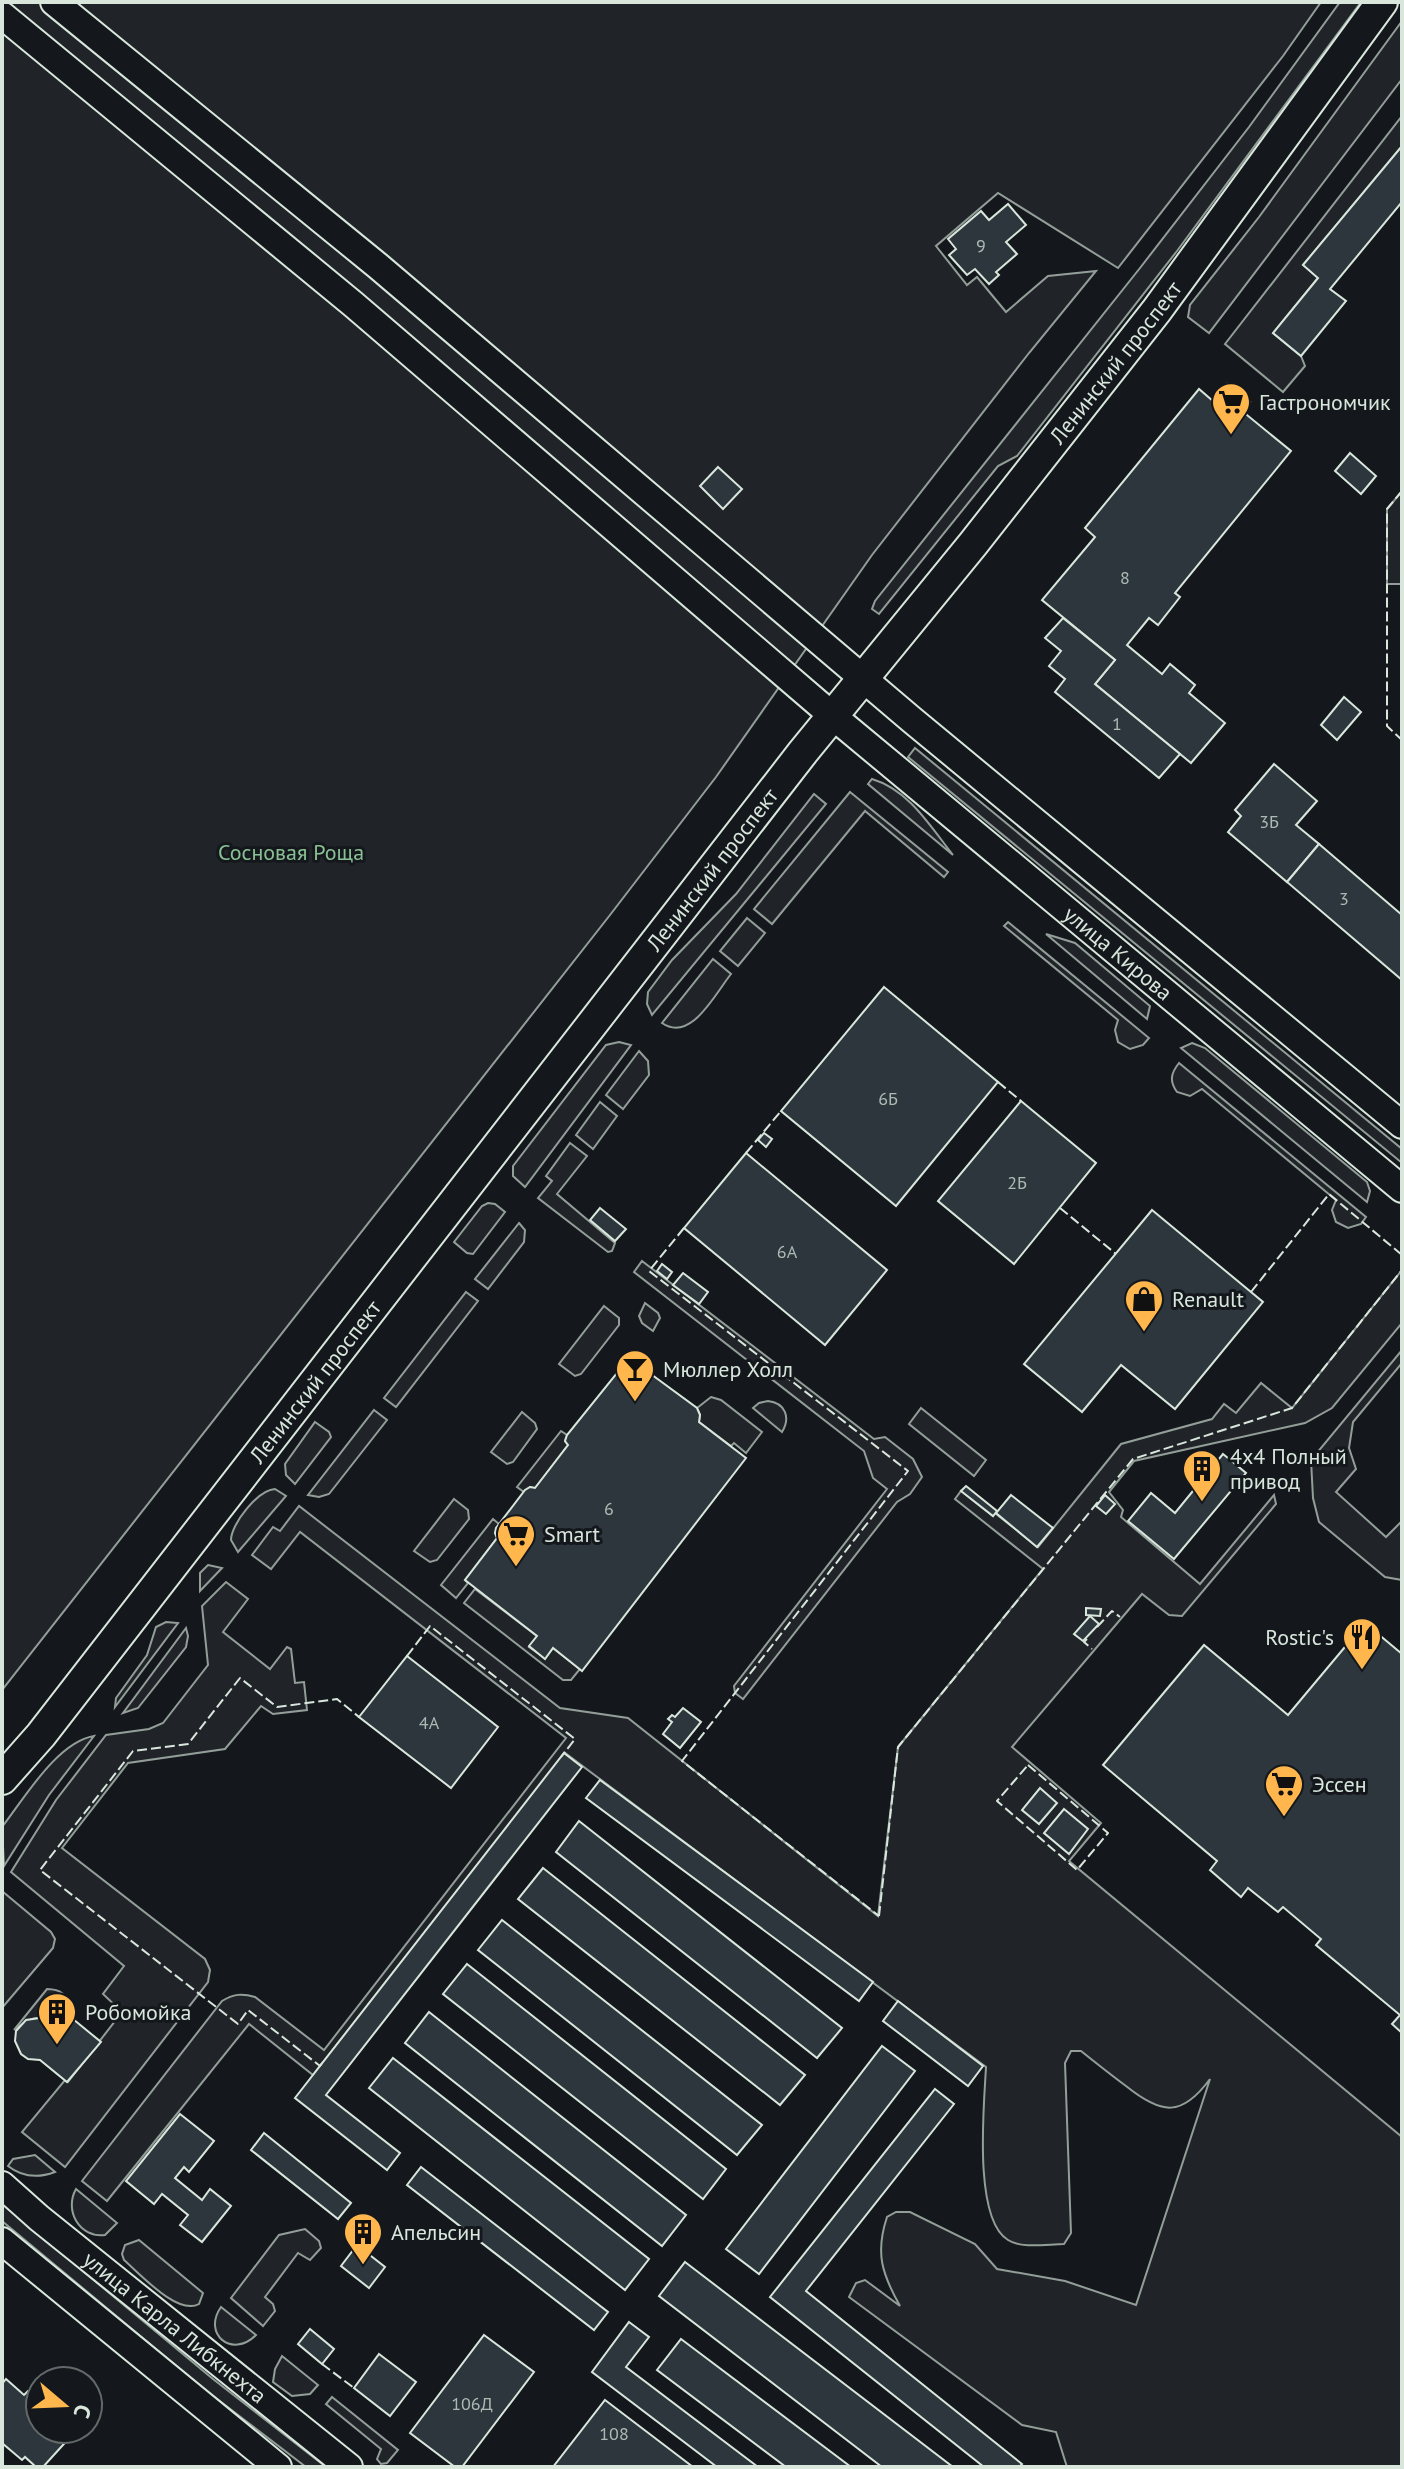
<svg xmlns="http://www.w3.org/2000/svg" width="1404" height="2469" font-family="'PT Sans',sans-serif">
  <rect width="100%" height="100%" fill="#14181c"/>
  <!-- green -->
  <g fill="#202428" stroke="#939e99" stroke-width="2">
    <path d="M2,2h1319l-38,54 -165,212 -120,-75 -62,53 31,39 10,-8 29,35 42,-36 48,-5 -67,82 -157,202 -156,222 -106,138 -608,775z"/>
    <path d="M1340,2h21l-184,249 -160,205 -19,10 -119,148 -7,-5 3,-8 265,-333 109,-141z"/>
    <path d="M1402,21v58l-193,254 -21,-16 2,-12 69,-88z"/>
    <path d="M1402,116v30l-99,119 15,13 -45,55 28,23 4,10 -22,26 -58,-48z"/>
    <path d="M1402,491v93h-15v-75z"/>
    <path d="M915,748l487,401v14l-494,-406z"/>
    <path d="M872,779c37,11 58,47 81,76l-85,-71z"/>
    <path d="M850,792l98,80 -4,5 -79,-66 -93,113 -18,-15z"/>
    <path d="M814,794l12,10 -174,211 -5,-11 1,-12 24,-32 64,-66z"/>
    <path d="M747,918l18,15 -27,33 -18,-15z"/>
    <path d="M1008,922l141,116 -6,7 -13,4 -12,-7 -3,-12 3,-10 -114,-94z"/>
    <path d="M1046,934l29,9 75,63 -3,13z"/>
    <path d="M713,959l18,15c-16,20 -40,69 -69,49z"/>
    <path d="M619,1042l12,3 -106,142 -12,-11v-10l93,-121z"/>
    <path d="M1192,1043l13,5 162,134 3,9 -3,11 -186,-154z"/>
    <path d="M639,1051l9,10 1,14 -26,34 -17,-14z"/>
    <path d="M1179,1063l187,154 -5,7 -13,4 -12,-6 -4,-12 4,-10 -134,-111 -12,7 -13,-4c-8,-11 -6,-19 2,-29z"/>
    <path d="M600,1102l17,14 -24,33 -17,-14z"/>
    <path d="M570,1143l17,13 -30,38 58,49 -3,8 -4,1 -70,-54 14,-17 -6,-5z"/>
    <path d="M488,1203l7,1 10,8 -32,42 -6,-1 -13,-11 28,-36z"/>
    <path d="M519,1223l6,7 -1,12 -36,47 -13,-10z"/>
    <path d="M642,1261l232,178 11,-2 28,22 9,18 -12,17 -13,8 -154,197 -8,-6 -1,-7 153,-197 -14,-11 -9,-27 -230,-179z"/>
    <path d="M1402,1270v53l-70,85 -27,15 -171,38 -25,31 14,18 -2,7 79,67 74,-89 2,9 -94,112 -13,-1 -27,-21 -130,153 89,76 -32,38 333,276v330h-335l-11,-35 -34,-7 -173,-128 7,-14 9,-3 35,26c-18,-32 -25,-53 -13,-89l9,-5h14l65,32 22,25 68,12 71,24 74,-226c-28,38 -48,36 -84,7 -15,-11 -30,-23 -45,-35h-10l-6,12 6,170 -7,11c-16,0 -42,5 -56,-4 -35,-21 -24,-135 -22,-173l-421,-314 -252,322 -64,-51 -142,177 -25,-20 140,-180c11,-7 20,-8 33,-4l69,53 242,-312 -266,-206 -29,37 -19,-14 21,-28 7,4 19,-25 261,202 68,10 250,198 20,-169 145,-178 -88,-70 6,-8 32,25 4,-5 -1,3 42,33 83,-103 91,-25 12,-15 12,9 25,-30 31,25z"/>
    <path d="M466,1292l12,9 -82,106 -12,-9z"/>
    <path d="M645,1303l13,10 2,5 -7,13 -11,-8 -3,-7z"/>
    <path d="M604,1306l15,12v7l-38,49 -6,2 -16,-12z"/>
    <path d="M1402,1350v13l-49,59 -4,26 7,21 -20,23 50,45 16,-16v59l-17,-3 -66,-55 -6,-24 -2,-38z"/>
    <path d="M711,1397l10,3 41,32 -16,21 -12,-10 -3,3 -32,-24 1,-7 -3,-7z"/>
    <path d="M768,1401c17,2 23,16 14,31l-29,-24 6,-5z"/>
    <path d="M921,1408l65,52 -12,16 -65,-52z"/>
    <path d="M374,1410l13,10 -58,74 -10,3 -11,-2z"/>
    <path d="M522,1412l13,11 2,6 -24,33 -6,2 -16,-12z"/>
    <path d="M315,1422l14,10 2,5 -36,47 -9,-9 -1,-11z"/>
    <path d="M561,1431l6,4 -2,6 3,4 -33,43 -5,-1 -6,5 -7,-5z"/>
    <path d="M275,1489l11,7 -48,56 -7,-12c0,-16 27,-50 44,-51z"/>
    <path d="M454,1499l14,11 1,9 -32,41 -7,2 -16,-11z"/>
    <path d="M493,1519l6,5 -4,9 2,5 -32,42 3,3 -12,15 -15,-13z"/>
    <path d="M208,1565l14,3 -22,23v-18z"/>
    <path d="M226,1582l22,17 -25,33 47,37 17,-22 4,2 4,34 9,-1 3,28 -34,4 -12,-8 -36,43 -97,14 -66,85 143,111 5,11 -2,12 -143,185 -43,-35 43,-52 3,2 54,-70 -19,-18 21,-28 -113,-94 45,-72 50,-65 43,-6 14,-6 45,-58 -6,-59z"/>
    <path d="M475,1589l62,47 -8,11 16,11 8,-10 27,21 -9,11h-8l-99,-77z"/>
    <path d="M166,1622l12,1 -63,84 1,-9 31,-43 9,-28z"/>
    <path d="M186,1628l2,8 -2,11 -48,61 -15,5z"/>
    <path d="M94,1736l-45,59 -45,71 -2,-39c22,-28 55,-85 92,-91z"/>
    <path d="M2,1891l49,41 4,7 -2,9 -51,60z"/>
    <path d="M47,1989c30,1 15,21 4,34 -17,-12 -26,0 -37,7z"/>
    <path d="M35,2155l20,17c-16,6 -33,5 -47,-6l5,-7z"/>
    <path d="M76,2189l41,34 -12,12c-26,3 -41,-25 -29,-46z"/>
    <path d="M2,2204l211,175 113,88h-20l-102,-78 -202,-168z"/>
    <path d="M305,2229l14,12 2,7 -11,12 -12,-7 -33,44 8,7 2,7 -12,15 -32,-28 48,-63z"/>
    <path d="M139,2240l64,53 -4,11c-21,12 -59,-30 -75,-44l-2,-6 3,-9z"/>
    <path d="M221,2307l35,28c-24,24 -54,-1 -35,-28z"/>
    <path d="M282,2356l36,29 -8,9 -18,2 -19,-14 2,-13z"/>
    <path d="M332,2397l66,53 -11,13 -6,1 -4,-5 4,-10 -55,-45z"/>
  </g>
  <!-- building -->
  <g fill="#2c363c" stroke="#d8e6dc" stroke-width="2">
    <path d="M1402,146v56l-72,87 16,12 -45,55 -28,-23 45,-55 -15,-13z"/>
    <path d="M1008,204l18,21 -20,17 11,12 -21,18 3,3 -10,9 -14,-15 -8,6 -18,-20 7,-6 -8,-10 33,-28 8,9z"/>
    <path d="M1227,384l23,18 -8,9 49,40 -116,142 5,4 -22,28 -9,-7 -22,27 35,29 8,-10 25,21 -6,8 36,30 -34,40 -96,-79 20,-24 -73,-60 53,-63 -10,-9 114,-139 14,12z"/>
    <path d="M1350,453l26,23 -15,18 -26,-23z"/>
    <path d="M718,467l24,22 -19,20 -23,-23z"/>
    <path d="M1063,618l52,42 -20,24 85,70 -21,24 -104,-86 10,-13 -16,-13 12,-15 -16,-13z"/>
    <path d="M1344,697l17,15 -24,28 -16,-15z"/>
    <path d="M1274,764l43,37 -21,24 23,19 -32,38 -59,-50 13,-16 -6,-6z"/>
    <path d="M1319,844l83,71v65l-115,-98z"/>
    <path d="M884,987l114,95 -102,124 -115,-95z"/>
    <path d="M1021,1101l75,62 -82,101 -76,-63z"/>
    <path d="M764,1133l8,6 -6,8 -8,-7z"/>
    <path d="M746,1153l141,117 -62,75 -141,-117z"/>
    <path d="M600,1208l26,21 -11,12 -25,-21z"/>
    <path d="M1152,1210l111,92 -88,107 -54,-44 -39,47 -58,-48z"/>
    <path d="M662,1264l10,8 -5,7 -10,-8z"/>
    <path d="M683,1273l25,19 -9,12 -26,-19z"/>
    <path d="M629,1358l68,50 3,7 -1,7 47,36 -164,213 -29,-23 -8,11 -16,-13 8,-10 -72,-56 32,-42 -2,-5 1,-5 29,-38 5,-3 5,1 33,-43 -3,-4 2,-6z"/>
    <path d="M1223,1454l23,19 -72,86 -46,-38 23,-28 24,20z"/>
    <path d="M966,1486l31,25 -4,5 -32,-25z"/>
    <path d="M1011,1495l42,33 -16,19 -41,-34z"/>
    <path d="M1105,1495l10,9 -9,10 -10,-8z"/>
    <path d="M1086,1608l15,1 -1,7 -14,-1z"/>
    <path d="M1090,1616l9,8 -16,17 -9,-7z"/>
    <path d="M1365,1623l37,31v379l-10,-9 8,-9 -84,-70 5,-6 -38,-32 -5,5 -30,-24 -7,9 -31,-27 7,-9 -114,-96 101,-120 84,70z"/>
    <path d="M407,1656l91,71 -47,61 -92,-71z"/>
    <path d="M683,1708l18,14 -21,26 -17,-14 9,-12 -4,-3 4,-4 3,2z"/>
    <path d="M564,1753l18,14 -256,328 74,58 -13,17 -92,-72z"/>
    <path d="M600,1780l273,202 -14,19 -273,-203z"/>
    <path d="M1040,1788l17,15 -18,21 -17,-14z"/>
    <path d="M1064,1809l24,20 -19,25 -25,-21z"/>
    <path d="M579,1821l263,207 -25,30 -261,-206z"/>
    <path d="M543,1868l262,207 -25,30 -262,-206z"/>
    <path d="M502,1920l260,205 -25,30 -259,-205z"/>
    <path d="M467,1964l259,205 -23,30 -260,-205z"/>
    <path d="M898,2001l85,65 -15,20 -85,-65z"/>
    <path d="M62,2010l39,32 -34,40 -27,-22 -12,-1 -7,-5 -6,-13 1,-10 10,-11 14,-2 11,5z"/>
    <path d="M429,2012l257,203 -24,31 -257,-203z"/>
    <path d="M882,2046l33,25 -156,203 -33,-25z"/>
    <path d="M393,2058l256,201 -24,31 -256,-202z"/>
    <path d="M935,2089l19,15 -148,187 216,173 -3,3h-35l-214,-170z"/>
    <path d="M180,2114l34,27 -25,31 -5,-5 -9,11 27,22 8,-11 21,17 -29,36 -22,-17 8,-10 -26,-21 -8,10 -28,-23z"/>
    <path d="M264,2133l87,70 -13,16 -87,-69z"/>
    <path d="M421,2167l187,145 -14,18 -187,-145z"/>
    <path d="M357,2245l28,22 -16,21 -28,-22z"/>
    <path d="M685,2262l268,205h-71l-223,-171z"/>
    <path d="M629,2322l20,15 -23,30 132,100h-41l-125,-95z"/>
    <path d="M310,2329l24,20 -12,15 -24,-20z"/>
    <path d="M484,2335l50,37 -72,95h-7l-45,-34z"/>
    <path d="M681,2339l170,128h-65l-129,-97z"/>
    <path d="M379,2354l37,28 -26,34 -36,-28z"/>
    <path d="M6,2379l18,16 4,-4 8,7 4,-4v35h25l7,6 -29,32h-7l-11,-10 -3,3 -20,-17v-59z"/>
    <path d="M605,2400l88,67h-140z"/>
  </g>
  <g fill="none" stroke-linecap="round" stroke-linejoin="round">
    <!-- secondary casing -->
    <g stroke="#d8e6dc" stroke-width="30">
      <g id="secondary">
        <path d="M54,2l324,264 534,454 490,405"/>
        <path id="s1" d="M2,15l351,289 481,413 568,472"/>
        <path id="s2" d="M2,2185l37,33 310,249"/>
        <path d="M2,2241l276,226"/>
      </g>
    </g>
    <!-- primary casing -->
    <g stroke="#d8e6dc" stroke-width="34">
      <g id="primary">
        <path id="s3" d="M2,1779l39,-44 762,-983 170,-208 184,-234 225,-308"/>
      </g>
    </g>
    <!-- secondary -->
    <use href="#secondary" stroke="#14181c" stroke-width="26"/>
    <!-- primary -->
    <use href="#primary" stroke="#14181c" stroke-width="30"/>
    <!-- fence -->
    <g stroke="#d8e6dc" stroke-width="2" stroke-dasharray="10 4" stroke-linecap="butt">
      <path d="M1402,491l-15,18v217l15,14"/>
      <path d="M998,1082l23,19"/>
      <path d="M746,1153l35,-42"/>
      <path d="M1060,1208l56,46"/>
      <path d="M684,1228l-35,43 259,200 -226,290 197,155"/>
      <path d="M1251,1292l78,-98 73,61"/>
      <path d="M1097,1627l15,-16 8,6"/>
      <path d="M1087,1639l-3,3 8,7"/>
      <path d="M407,1656l23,-30 145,113 -14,18"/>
      <path d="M1028,1765l80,68 -31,37 -80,-69z"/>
      <path d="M879,1916l19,-169 235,-288 159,-51 110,-138"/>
      <path d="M322,2063l-2,3 -72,-56 -10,14 -198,-154 93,-119 55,-7 52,-66 37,29 60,-8 22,18"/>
      <path d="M322,2364l32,24"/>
    </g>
  </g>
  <!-- icons -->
  <defs>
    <g id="supermarket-pin" transform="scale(2)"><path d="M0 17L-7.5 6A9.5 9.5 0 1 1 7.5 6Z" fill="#ffb74d" stroke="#14181c"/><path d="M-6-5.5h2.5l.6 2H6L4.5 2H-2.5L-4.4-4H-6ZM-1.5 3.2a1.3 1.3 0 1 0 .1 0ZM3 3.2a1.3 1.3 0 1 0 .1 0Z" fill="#111"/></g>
    <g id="shop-pin" transform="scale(2)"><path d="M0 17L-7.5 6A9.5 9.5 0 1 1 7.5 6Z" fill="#ffb74d" stroke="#14181c"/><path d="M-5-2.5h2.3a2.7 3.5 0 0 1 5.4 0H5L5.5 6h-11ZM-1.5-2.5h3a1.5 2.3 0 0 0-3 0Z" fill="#111"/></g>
    <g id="bar-pin" transform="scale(2)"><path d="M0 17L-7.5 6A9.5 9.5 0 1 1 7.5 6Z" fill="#ffb74d" stroke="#14181c"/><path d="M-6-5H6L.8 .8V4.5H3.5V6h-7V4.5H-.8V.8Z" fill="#111"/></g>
    <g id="building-pin" transform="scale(2)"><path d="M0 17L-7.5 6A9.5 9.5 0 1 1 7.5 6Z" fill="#ffb74d" stroke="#14181c"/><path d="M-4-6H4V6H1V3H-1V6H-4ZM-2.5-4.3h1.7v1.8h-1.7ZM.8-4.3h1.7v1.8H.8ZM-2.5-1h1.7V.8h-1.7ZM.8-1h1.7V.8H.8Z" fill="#111"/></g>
    <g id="restaurant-pin" transform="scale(2)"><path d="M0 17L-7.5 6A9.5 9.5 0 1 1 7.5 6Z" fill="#ffb74d" stroke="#14181c"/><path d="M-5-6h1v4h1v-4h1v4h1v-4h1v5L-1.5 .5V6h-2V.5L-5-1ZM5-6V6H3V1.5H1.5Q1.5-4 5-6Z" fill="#111"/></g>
  </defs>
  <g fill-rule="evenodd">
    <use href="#supermarket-pin" x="1231" y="402"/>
    <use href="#shop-pin" x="1144" y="1299"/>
    <use href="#bar-pin" x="635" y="1369"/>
    <use href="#building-pin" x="1202" y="1469"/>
    <use href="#supermarket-pin" x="516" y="1534"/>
    <use href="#restaurant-pin" x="1362" y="1637"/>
    <use href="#supermarket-pin" x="1284" y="1784"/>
    <use href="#building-pin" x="57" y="2012"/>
    <use href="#building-pin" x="363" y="2232"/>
  </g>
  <g text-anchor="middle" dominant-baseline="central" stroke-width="6" stroke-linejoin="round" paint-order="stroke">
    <!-- number labels -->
    <g font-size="18" fill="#adbab4">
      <text x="981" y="245">9</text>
      <text x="1125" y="577">8</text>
      <text x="1117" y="723">1</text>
      <text x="1269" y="821">3Б</text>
      <text x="1344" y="898">3</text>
      <text x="888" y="1098">6Б</text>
      <text x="1017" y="1182">2Б</text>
      <text x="787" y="1251">6А</text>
      <text x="609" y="1508">6</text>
      <text x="429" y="1722">4А</text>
      <text x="472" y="2403">106Д</text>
      <text x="614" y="2433">108</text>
    </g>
    <!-- street labels -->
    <g font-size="22" fill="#d8e6dc" stroke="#14181c">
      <text stroke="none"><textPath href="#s3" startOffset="1802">Ленинский проспект</textPath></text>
      <text stroke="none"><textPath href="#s3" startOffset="1154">Ленинский проспект</textPath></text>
      <text stroke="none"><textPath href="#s1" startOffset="1458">улица Кирова</textPath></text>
      <text stroke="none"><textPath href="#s3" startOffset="506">Ленинский проспект</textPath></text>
      <text stroke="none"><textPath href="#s2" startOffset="224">улица Карла Либкнехта</textPath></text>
    </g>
    <!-- poi labels -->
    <g font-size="22" fill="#d8e6dc" stroke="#14181c" text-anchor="start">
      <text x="1259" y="402">Гастрономчик</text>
      <text x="1172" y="1299">Renault</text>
      <text x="663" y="1369">Мюллер Холл</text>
      <text x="1230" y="1456">4x4 Полный<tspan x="1230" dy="25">привод</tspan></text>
      <text x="544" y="1534">Smart</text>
      <text x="1334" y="1637" text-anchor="end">Rostic's</text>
      <text x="1312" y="1784">Эссен</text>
      <text x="85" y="2012">Робомойка</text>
      <text x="391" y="2232">Апельсин</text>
    </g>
    <!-- park labels -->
    <g font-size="22" fill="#8ac095" stroke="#14181c">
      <text x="291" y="852">Сосновая Роща</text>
    </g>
  </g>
  <!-- border -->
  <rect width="1404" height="2469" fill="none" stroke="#d8e6dc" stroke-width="8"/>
  <!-- north arrow -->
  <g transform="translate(64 2405) rotate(109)"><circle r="38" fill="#14181c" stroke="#626a69" stroke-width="2"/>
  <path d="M0-6L14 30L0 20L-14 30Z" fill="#ffb74d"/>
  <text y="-12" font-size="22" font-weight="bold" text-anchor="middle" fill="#d8e6dc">С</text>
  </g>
</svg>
